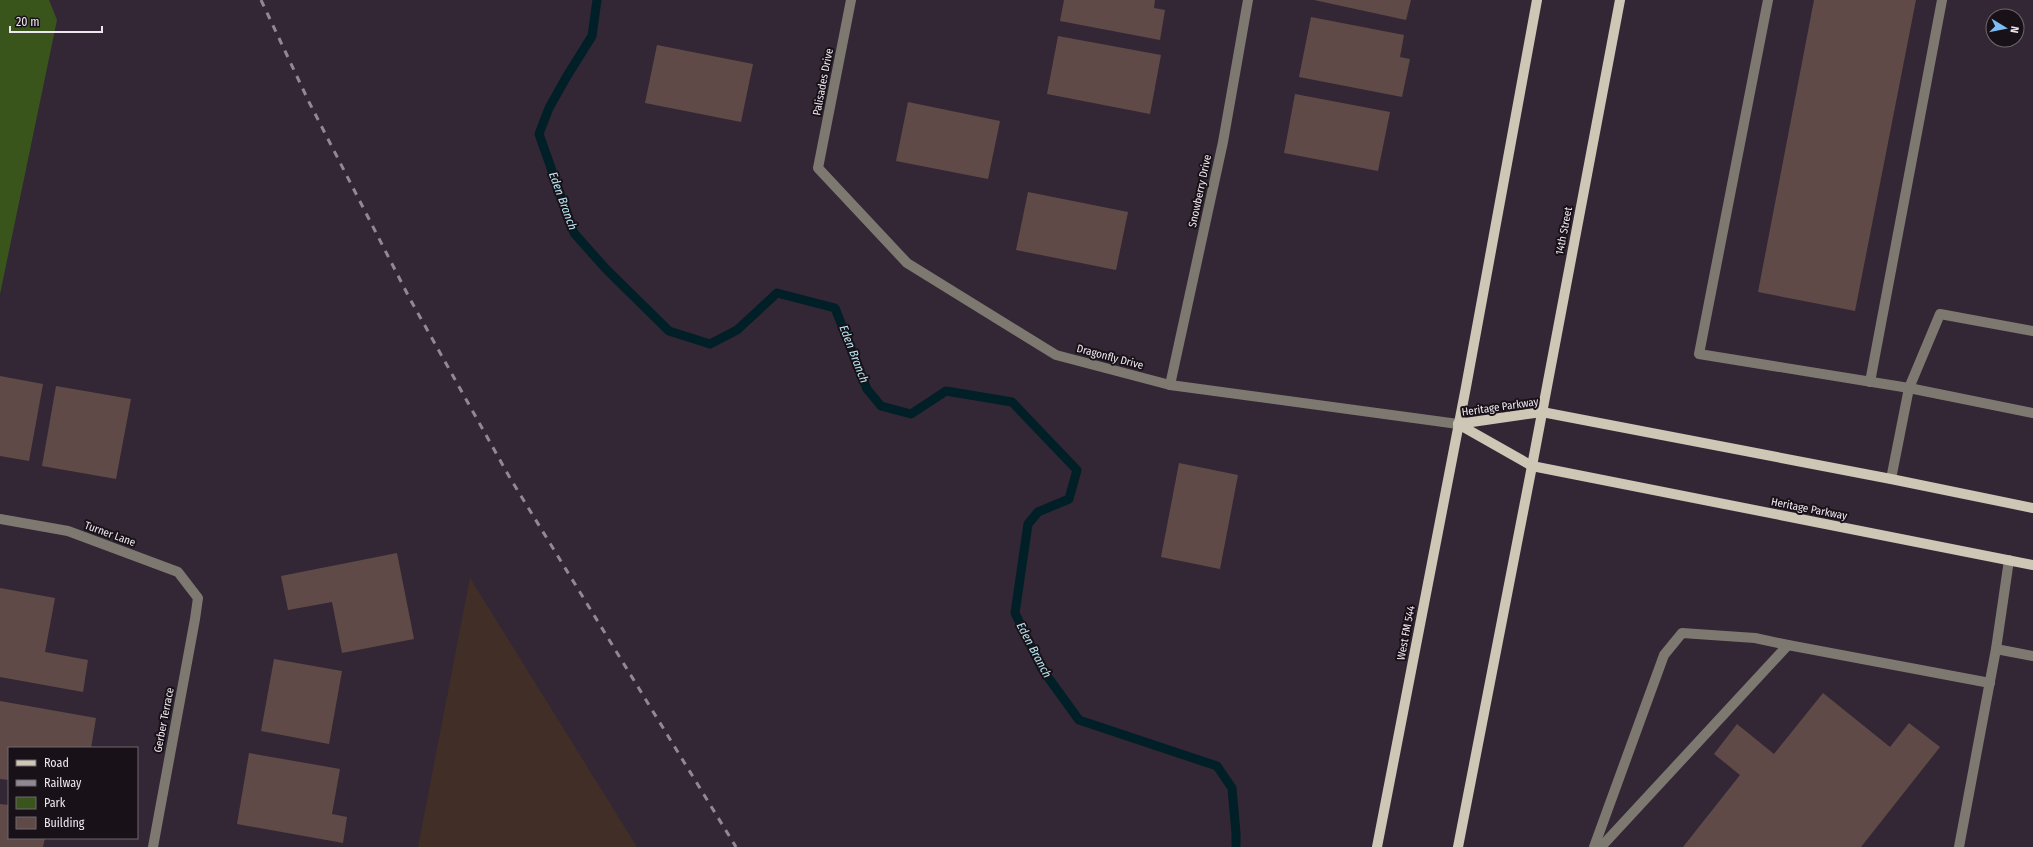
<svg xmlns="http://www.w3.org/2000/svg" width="2033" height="847" font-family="'Fira Sans Condensed',sans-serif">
  <rect width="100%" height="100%" fill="#332735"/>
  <!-- commercial -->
  <path fill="#412f27" d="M470,578l167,269h-219z"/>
  <!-- green -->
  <path fill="#3a551c" d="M0,0h49l8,20 -57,274z"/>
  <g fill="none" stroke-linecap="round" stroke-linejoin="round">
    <!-- stream -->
    <path stroke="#001f26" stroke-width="9" d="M597,0l-5,36 -25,40 -18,32 -10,26 35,99 32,36 63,62 41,13 27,-14 40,-37 58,15 32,81 14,17 30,8 35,-23 66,11 65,68 -8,29 -31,13 -10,12 -13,89 27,56 37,51 138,46 15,22 4,45v14"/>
  </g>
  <!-- building -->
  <g fill="#604a47">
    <path d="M1064,0h91l-1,8 11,2 -5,30 -100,-19z"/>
    <path d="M1314,0h97l-5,20z"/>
    <path d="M1814,0h102l-61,311 -97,-19z"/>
    <path d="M1311,17l93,18 -4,22 10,2 -8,38 -103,-20z"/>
    <path d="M1058,36l103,19 -11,59 -103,-20z"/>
    <path d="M657,45l96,19 -12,58 -96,-19z"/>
    <path d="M1295,94l95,18 -12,59 -94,-18z"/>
    <path d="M908,102l92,19 -12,58 -92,-18z"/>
    <path d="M1028,192l100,20 -12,58 -100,-20z"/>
    <path d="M0,376l43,8 -14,77 -29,-5z"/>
    <path d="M56,386l75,13 -15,80 -74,-13z"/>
    <path d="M1179,463l59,12 -18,94 -59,-12z"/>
    <path d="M397,553l17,86 -72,14 -10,-51 -44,8 -7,-34z"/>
    <path d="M0,588l55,10 -10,54 43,8 -5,32 -83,-15z"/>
    <path d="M274,659l68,12 -13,73 -68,-13z"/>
    <path d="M1823,693l67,54 19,-24 31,24 -79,100h-178l57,-72 -26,-21 23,-30 37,30z"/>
    <path d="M0,701l96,17 -5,30h-82v32l-9,-1z"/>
    <path d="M249,753l91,16 -8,45 15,3 -4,26 -106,-19z"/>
    <path d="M0,804l9,1v33h36l-2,9h-43z"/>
  </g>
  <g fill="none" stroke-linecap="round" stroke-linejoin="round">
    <!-- minor -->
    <g stroke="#7d7971" stroke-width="10">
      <path d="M851,0l-33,168 89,95 149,92 114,30 288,39"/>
      <path d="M1768,0l-69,354 210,34 -18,91"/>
      <path d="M2033,331l-93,-17 -31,74 124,25"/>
      <path d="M1870,382l72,-382"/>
      <path d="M1170,385l53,-243 25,-142"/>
      <path d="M0,519l68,12 110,41 20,26 -3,21 -42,228"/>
      <path d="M2009,560l-13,89 37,7"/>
      <path d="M1594,847l70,-192 18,-22 73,5 33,7"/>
      <path d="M1601,847l187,-202 202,38"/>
      <path d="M1959,847l37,-198"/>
    </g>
    <!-- major -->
    <g stroke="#cec7b6" stroke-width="10">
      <path d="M1458,424l74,42 501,99"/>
      <path d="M1458,424l84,-12 349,67 142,29"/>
      <path d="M1377,847l89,-460 71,-387"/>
      <path d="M1458,847l74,-381 88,-466"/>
    </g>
    <!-- rail -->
    <path stroke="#928894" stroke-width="3" stroke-dasharray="7 7" stroke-linecap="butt" d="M261,0l48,102 101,197 100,179 226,369"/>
  </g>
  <g text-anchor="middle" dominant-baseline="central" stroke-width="4" stroke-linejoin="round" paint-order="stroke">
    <!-- street labels -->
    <g font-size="11" fill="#efe7f0" stroke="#181218">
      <text transform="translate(823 82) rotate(-79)">Palisades Drive</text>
      <text transform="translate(1200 191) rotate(-78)">Snowberry Drive</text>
      <text transform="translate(1564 231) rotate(-79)">14th Street</text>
      <text transform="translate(1110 357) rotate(15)">Dragonfly Drive</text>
      <text transform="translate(1500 407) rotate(-8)">Heritage Parkway</text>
      <text transform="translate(1809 509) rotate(11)">Heritage Parkway</text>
      <text transform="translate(110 534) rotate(20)">Turner Lane</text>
      <text transform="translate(1406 633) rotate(-79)">West FM 544</text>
      <text transform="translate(164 720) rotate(-79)">Gerber Terrace</text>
    </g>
    <!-- water labels -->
    <g font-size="12" font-style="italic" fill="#b8e9f5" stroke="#181218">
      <text transform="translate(563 201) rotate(70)">Eden Branch</text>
      <text transform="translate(854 354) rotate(69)">Eden Branch</text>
      <text transform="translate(1034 650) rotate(62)">Eden Branch</text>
    </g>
  </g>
  <!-- legend -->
  <rect x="8" y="747" width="130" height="92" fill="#181218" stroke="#6e676e"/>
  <rect x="16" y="760" width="20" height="6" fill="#cec7b6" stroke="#6e676e"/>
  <text x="44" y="767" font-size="12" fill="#efe7f0">Road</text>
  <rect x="16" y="780" width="20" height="6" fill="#928894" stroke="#6e676e"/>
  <text x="44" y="787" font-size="12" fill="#efe7f0">Railway</text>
  <rect x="16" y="797" width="20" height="12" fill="#3a551c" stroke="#6e676e"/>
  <text x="44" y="807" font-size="12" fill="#efe7f0">Park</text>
  <rect x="16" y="817" width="20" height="12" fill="#604a47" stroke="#6e676e"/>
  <text x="44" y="827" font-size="12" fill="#efe7f0">Building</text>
  <!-- north arrow -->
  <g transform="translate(2005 28) rotate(100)"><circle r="19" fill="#181218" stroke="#6e676e"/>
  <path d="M0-3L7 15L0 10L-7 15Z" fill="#7bbef8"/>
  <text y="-6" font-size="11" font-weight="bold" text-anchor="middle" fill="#efe7f0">N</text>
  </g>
  <!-- scale -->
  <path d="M10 26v6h92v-6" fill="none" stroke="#efe7f0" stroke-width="2"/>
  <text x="16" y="26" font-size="12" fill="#efe7f0" stroke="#181218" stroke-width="3" paint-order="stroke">20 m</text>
</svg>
